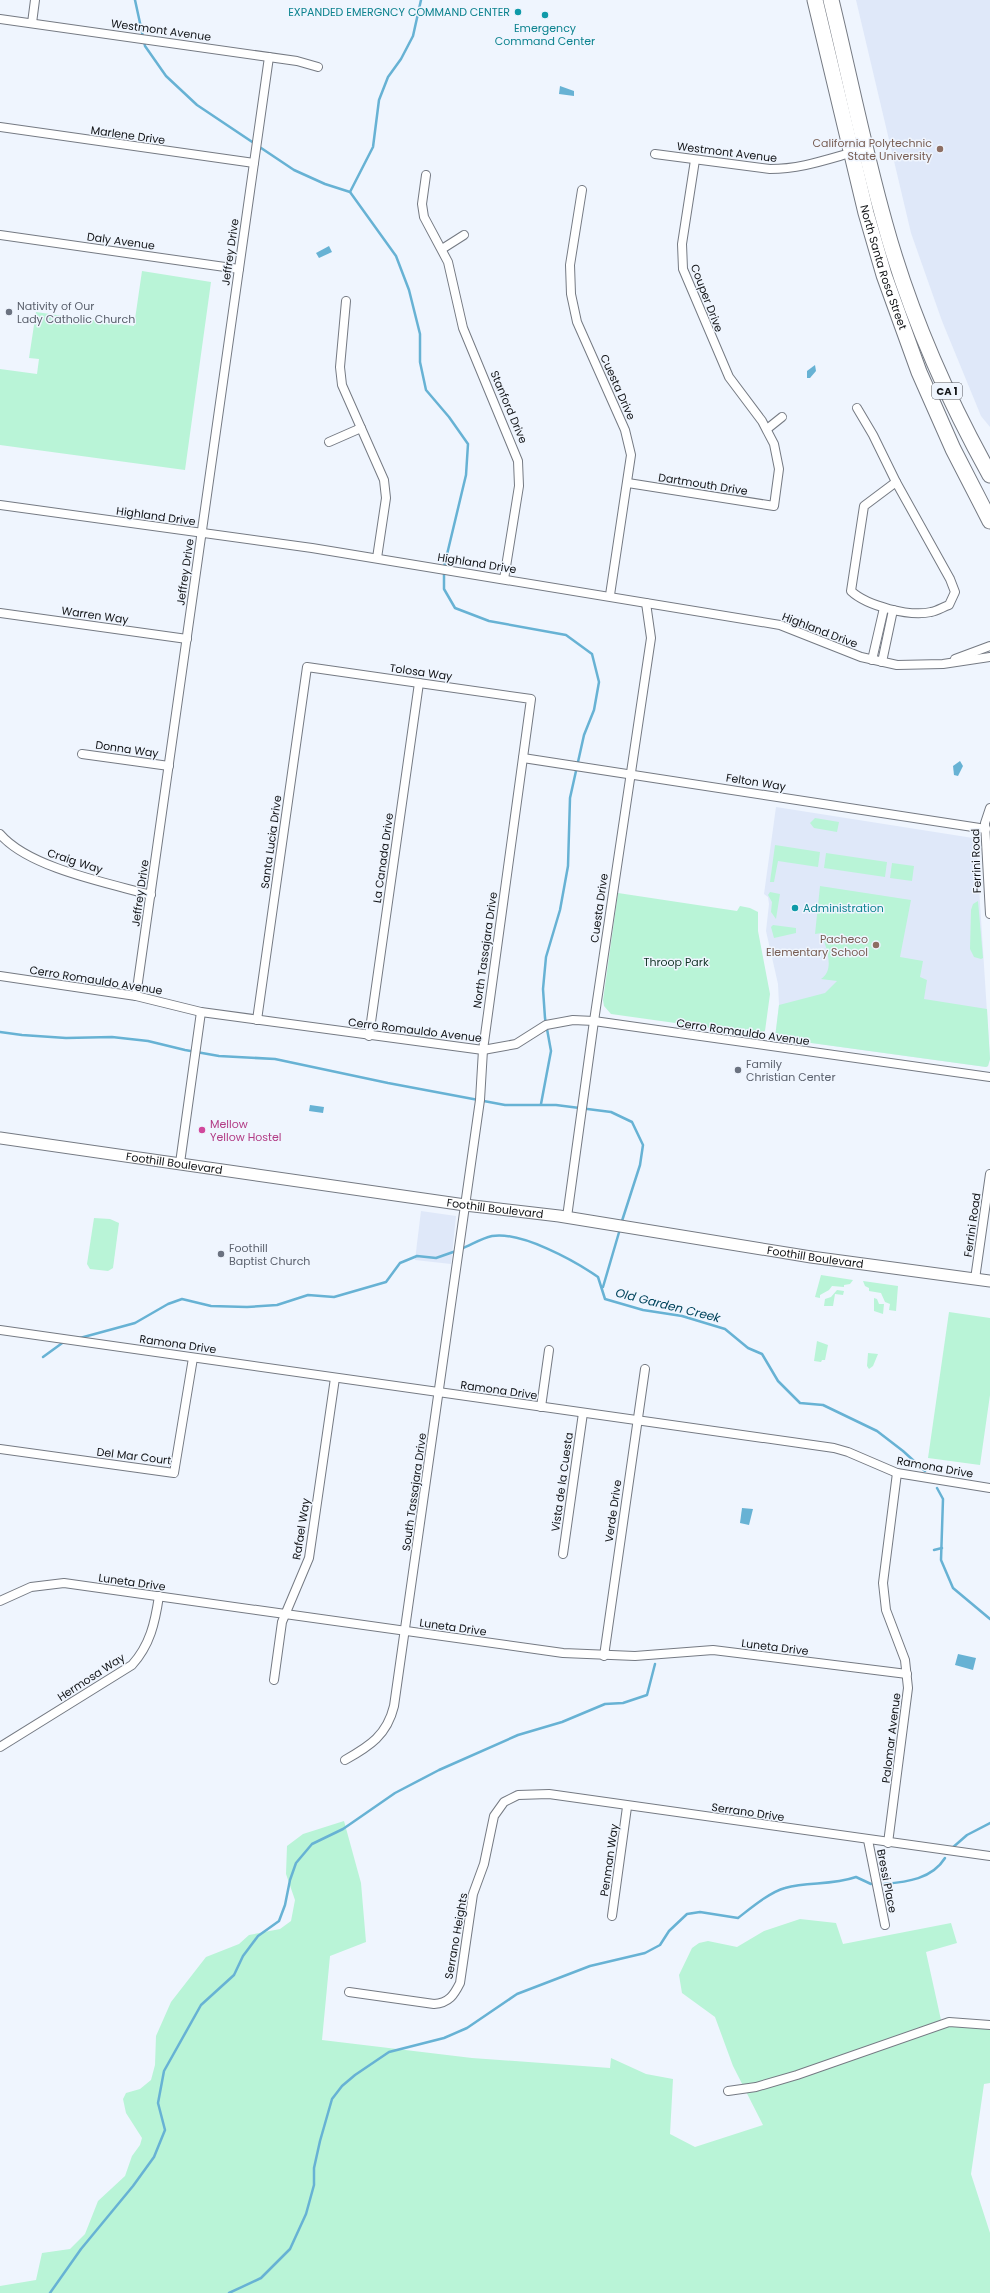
<svg xmlns="http://www.w3.org/2000/svg" width="990" height="2293" font-family="Poppins,sans-serif">
  <rect width="100%" height="100%" fill="#eff5fe"/>
  <!-- built -->
  <g fill="#dfe8f9">
    <path d="M856,0h134v427l-9,-11 -39,-95 -31,-88z"/>
    <path d="M776,807l197,31 3,3 14,218 -2,7 -2,1 -211,-29 4,-33 -1,-21 -12,-53 3,-27 -1,-7 -4,-3z"/>
    <path d="M421,1211l35,5 -5,48 -36,-4z"/>
  </g>
  <!-- green -->
  <g fill="#b9f4d7">
    <path d="M142,271l69,11 -26,188 -185,-25v-76l37,5 2,-15 -10,-1 7,-46 98,14z"/>
    <path d="M815,818l24,4 -2,10 -23,-4 -4,-5z"/>
    <path d="M775,845l45,7 -2,15 -40,-6 -4,21h-4z"/>
    <path d="M826,853l61,9 -2,15 -61,-9z"/>
    <path d="M892,863l22,3 -2,15 -22,-3z"/>
    <path d="M820,886l91,14 -11,57 23,4 -3,16 7,3 -3,19 63,10 3,50 -2,7 -2,1 -211,-29 4,-33 46,-12 12,-12 -16,-2c15,-10 4,-32 1,-46l-7,1z"/>
    <path d="M770,892l10,2 -4,25 -5,-7 1,-10 -4,-7z"/>
    <path d="M618,893l119,18 3,-5 10,2 8,4v19l12,63 -5,37 -4,4 -150,-21 -7,-8 -1,-6z"/>
    <path d="M978,901l5,57 -2,1 -7,-2 -4,-8 1,-39 2,-6z"/>
    <path d="M773,925l23,3v5l-22,5 -3,-11z"/>
    <path d="M94,1218l16,1 9,4 -6,45 -5,3 -18,-2 -3,-5z"/>
    <path d="M821,1275l32,5 -3,4 -6,1v2l-12,-1 -3,4 -9,5v3l-5,-1z"/>
    <path d="M863,1281l35,5 -2,25 -7,-1 1,-6 -5,-2 -4,-9 -12,-2v-3l-4,-2z"/>
    <path d="M837,1290l7,1 -1,4 -8,-1 -2,12h-9l1,-7 6,-2z"/>
    <path d="M874,1298l3,1 2,5h5l-1,10 -9,-3z"/>
    <path d="M949,1312l41,6v77l-10,70 -52,-7z"/>
    <path d="M817,1341l11,4 -3,15h-3l-1,2 -7,-1z"/>
    <path d="M868,1353l10,1 -5,12 -4,3 -2,-3z"/>
    <path d="M344,1821l17,62 5,59 -36,14 -8,84 150,18 138,10 1,-10 35,16 27,5 -3,55 25,13 68,-22 -30,-59 -18,-49 -33,-24 -3,-18 13,-27 7,-5 9,-2 29,6 27,-16 36,-12 36,4 7,21 108,-21 6,20 -31,9 15,68 49,5v58l-6,1 -13,90 19,59v60h-990v-7l36,-6 6,-27 28,-4 15,-15 13,-33 27,-25 7,-20 8,-11 2,-7 -16,-25 -3,-14 3,-6 14,-4 11,-9 4,-15 1,-29 15,-34 35,-45 33,-13 10,-9 31,-6 11,-8 4,-21 -9,-26 1,-28 16,-12z"/>
  </g>
  <!-- water -->
  <g fill="#67b2d4">
    <path d="M560,86l14,5v5l-15,-2z"/>
    <path d="M329,246l3,6 -13,6 -3,-5z"/>
    <path d="M815,365l1,6 -6,7h-3v-7z"/>
    <path d="M960,761l3,5 -5,10 -4,-1 -1,-9z"/>
    <path d="M310,1105l14,2 -1,6 -14,-2z"/>
    <path d="M742,1508l11,1 -4,16 -9,-2z"/>
    <path d="M958,1654l18,4 -3,12 -18,-5z"/>
  </g>
  <g fill="none" stroke-linecap="round" stroke-linejoin="round">
    <!-- stream -->
    <g stroke="#67b2d4" stroke-width="2.5">
      <path d="M135,0l10,46 21,30 31,29 97,65 31,14 25,8 46,64 13,34 11,44v28l6,28 23,27 19,27 -2,31 -22,92v22l11,19 34,13 77,14 26,19 7,28 -5,28 -10,25 -14,63 -2,68 -8,44 -14,47 -3,32 2,29 6,33 -10,53"/>
      <path d="M350,192l23,-45 6,-47 9,-23 13,-18 12,-23 8,-36"/>
      <path d="M0,1032l22,3 44,3 46,-1 36,4 37,9 34,6 56,3 113,24 117,22h51l55,7 21,10 11,23 -3,20 -19,59"/>
      <path d="M461,1249c10,-4 21,-11 31,-13 29,-5 83,25 106,41l7,22 38,11 39,6 43,13 23,19 14,6 16,27 22,22 23,2 54,26 26,20 22,20"/>
      <path d="M603,1287l17,-58"/>
      <path d="M80,1338l55,-15 33,-19 14,-5 29,7 36,1 30,-2 31,-10 26,2 52,-15 14,-19 17,-7 19,2 20,-7"/>
      <path d="M43,1357l22,-16"/>
      <path d="M937,1488l6,11 -2,61 12,28 37,31"/>
      <path d="M934,1550l8,-2"/>
      <path d="M951,1849l16,-14 23,-12"/>
      <path d="M884,1884c23,-2 48,-5 61,-26"/>
      <path d="M50,2293l31,-44 52,-63 21,-29 11,-27 -7,-27 6,-32 37,-66 33,-30 9,-19 15,-20 21,-15 6,-16 5,-25 6,-17 16,-19 31,-15 52,-36 44,-23 79,-35 44,-13 43,-18 18,-1 24,-8 8,-31"/>
      <path d="M229,2293l32,-15 29,-29 16,-35 8,-29v-17l6,-27 12,-42 10,-13 13,-11 34,-23 55,-14 23,-10 50,-34 73,-28 55,-13 15,-8 9,-14 18,-17 13,-2 38,6c13,-10 32,-26 47,-30 24,-7 45,-2 71,-11l15,7"/>
    </g>
    <!-- street casing -->
    <g stroke="#757a83" stroke-width="10">
      <g id="street">
        <path d="M0,19l297,42 21,6"/>
        <path d="M32,23l3,-23"/>
        <path d="M0,127l254,36"/>
        <path d="M655,154l115,15c30,0 55,-9 84,-17"/>
        <path d="M426,175l-4,29 2,13 24,45 15,66 55,133 1,25 -15,93"/>
        <path d="M582,190l-12,75 1,29 6,28 48,108 6,25 -21,140"/>
        <path d="M0,235l239,34"/>
        <path d="M442,249l22,-14"/>
        <path d="M346,301l-6,66 2,18 42,95 2,18 -9,60"/>
        <path d="M857,408l16,27 23,47"/>
        <path d="M767,429l15,-12"/>
        <path d="M329,442l32,-14"/>
        <path d="M896,482l54,97 5,13 -6,13c-6,2 -12,6 -18,7 -21,5 -64,-6 -80,-21l13,-85z"/>
        <path d="M628,483l146,23 5,-37 -5,-25 -12,-23 -33,-44 -46,-108 -1,-25 13,-84"/>
        <path d="M0,505l312,43 468,77 81,32 36,8 46,-1 47,-7"/>
        <path d="M0,613l187,26"/>
        <path d="M955,659l35,-13"/>
        <path d="M872,660l12,-52"/>
        <path d="M882,662l11,-52"/>
        <path d="M82,754l87,12"/>
        <path d="M523,758l463,71"/>
        <path d="M990,808l-5,15 5,91"/>
        <path d="M0,834c29,34 108,49 151,61"/>
        <path d="M0,976l136,20 65,16 282,38 33,-6 30,-19 27,-5 21,1 396,56"/>
        <path d="M136,996l133,-939"/>
        <path d="M257,1020l50,-353 224,32 -48,351 -3,50 -86,606c-7,29 -24,40 -49,54"/>
        <path d="M369,1036l50,-353"/>
        <path d="M180,1163l21,-151"/>
        <path d="M567,1217l27,-196 57,-383 -5,-35"/>
        <path d="M975,1279l15,-105"/>
        <path d="M0,1330l834,118 14,4 49,21 93,15"/>
        <path d="M541,1407l8,-57"/>
        <path d="M0,1449l174,24 19,-115"/>
        <path d="M563,1554l20,-141"/>
        <path d="M0,1601l31,-14 33,-4 499,70 72,3 78,-6 194,24"/>
        <path d="M604,1656l41,-287"/>
        <path d="M274,1680l8,-58 27,-64 26,-180"/>
        <path d="M0,1747l132,-82c18,-20 23,-42 27,-69"/>
        <path d="M868,1840l17,85"/>
        <path d="M888,1843l20,-155 -3,-28 -19,-50 -3,-27 14,-110"/>
        <path d="M612,1916l15,-109"/>
        <path d="M349,1992l85,12c15,-1 20,-9 26,-21l13,-89 11,-30 10,-48 10,-14 14,-7 31,-1 441,62"/>
        <path d="M728,2091l28,-4 41,-12 152,-53 41,3"/>
      </g>
    </g>
    <!-- secondary casing -->
    <g stroke="#757a83" stroke-width="13">
      <g id="secondary">
        <path id="s1" d="M0,1138l465,67 94,11 252,41 179,24"/>
      </g>
    </g>
    <!-- highway casing -->
    <g stroke="#757a83" stroke-width="17">
      <g id="highway">
        <path id="s2" d="M815,0l51,213 18,62 35,97 34,77 37,72"/>
        <path d="M831,0c18,74 33,150 54,224 24,87 61,172 105,251"/>
      </g>
    </g>
    <!-- street -->
    <use href="#street" stroke="#fff" stroke-width="8"/>
    <!-- secondary -->
    <use href="#secondary" stroke="#fff" stroke-width="11"/>
    <!-- highway -->
    <use href="#highway" stroke="#fff" stroke-width="15"/>
  </g>
  <!-- markers -->
  <g fill="#0f9aa8" stroke="#eff5fe" stroke-width="1.5">
    <circle cx="518" cy="12" r="4"/>
    <circle cx="545" cy="15" r="4"/>
    <circle cx="795" cy="908" r="4"/>
  </g>
  <g fill="#8d6e63" stroke="#eff5fe" stroke-width="1.5">
    <circle cx="940" cy="149" r="4"/>
    <circle cx="876" cy="945" r="4"/>
  </g>
  <g fill="#6b7280" stroke="#eff5fe" stroke-width="1.5">
    <circle cx="9" cy="312" r="4"/>
    <circle cx="738" cy="1070" r="4"/>
    <circle cx="221" cy="1254" r="4"/>
  </g>
  <circle fill="#d1479c" stroke="#eff5fe" stroke-width="1.5" cx="202" cy="1130" r="4"/>
  <g text-anchor="middle" dominant-baseline="central" stroke-width="3" stroke-linejoin="round" paint-order="stroke">
    <!-- shield labels -->
    <rect fill="#eff5fe" stroke="#54575c" stroke-width="1" x="932" y="383" width="30" height="16" rx="3"/>
    <g font-size="10" font-weight="bold" fill="#111316">
      <text x="947" y="391">CA 1</text>
    </g>
    <!-- culture labels -->
    <g font-size="11" fill="#0d838f" stroke="#eff5fe" text-anchor="end">
      <text x="510" y="12">EXPANDED EMERGNCY COMMAND CENTER</text>
      <text x="545" y="28" text-anchor="middle">Emergency<tspan x="545" dy="13">Command Center</tspan></text>
      <text x="803" y="908" text-anchor="start">Administration</text>
    </g>
    <!-- street labels -->
    <g font-size="11" fill="#111316" stroke="#eff5fe">
      <text transform="translate(161 30) rotate(8)">Westmont Avenue</text>
      <text transform="translate(128 135) rotate(8)">Marlene Drive</text>
      <text transform="translate(727 152) rotate(7)">Westmont Avenue</text>
      <text transform="translate(121 241) rotate(8)">Daly Avenue</text>
      <text transform="translate(230 252) rotate(-82)">Jeffrey Drive</text>
      <text stroke="none"><textPath href="#s2" startOffset="276">North Santa Rosa Street</textPath></text>
      <text transform="translate(707 298) rotate(69)">Couper Drive</text>
      <text transform="translate(618 387) rotate(66)">Cuesta Drive</text>
      <text transform="translate(509 407) rotate(67)">Stanford Drive</text>
      <text transform="translate(703 484) rotate(9)">Dartmouth Drive</text>
      <text transform="translate(156 516) rotate(8)">Highland Drive</text>
      <text transform="translate(477 563) rotate(9)">Highland Drive</text>
      <text transform="translate(185 572) rotate(-82)">Jeffrey Drive</text>
      <text transform="translate(95 615) rotate(8)">Warren Way</text>
      <text transform="translate(820 630) rotate(21)">Highland Drive</text>
      <text transform="translate(421 672) rotate(8)">Tolosa Way</text>
      <text transform="translate(127 749) rotate(8)">Donna Way</text>
      <text transform="translate(756 782) rotate(9)">Felton Way</text>
      <text transform="translate(271 842) rotate(-82)">Santa Lucia Drive</text>
      <text transform="translate(383 858) rotate(-82)">La Canada Drive</text>
      <text transform="translate(75 861) rotate(18)">Craig Way</text>
      <text transform="translate(976 861) rotate(-92)">Ferrini Road</text>
      <text transform="translate(140 893) rotate(-82)">Jeffrey Drive</text>
      <text transform="translate(599 908) rotate(-82)">Cuesta Drive</text>
      <text transform="translate(485 950) rotate(-82)">North Tassajara Drive</text>
      <text transform="translate(96 980) rotate(9)">Cerro Romauldo Avenue</text>
      <text transform="translate(415 1030) rotate(7)">Cerro Romauldo Avenue</text>
      <text transform="translate(743 1032) rotate(8)">Cerro Romauldo Avenue</text>
      <text stroke="none"><textPath href="#s1" startOffset="176">Foothill Boulevard</textPath></text>
      <text stroke="none"><textPath href="#s1" startOffset="500">Foothill Boulevard</textPath></text>
      <text transform="translate(972 1225) rotate(-82)">Ferrini Road</text>
      <text stroke="none"><textPath href="#s1" startOffset="824">Foothill Boulevard</textPath></text>
      <text transform="translate(178 1344) rotate(8)">Ramona Drive</text>
      <text transform="translate(499 1390) rotate(8)">Ramona Drive</text>
      <text transform="translate(134 1456) rotate(7)">Del Mar Court</text>
      <text transform="translate(935 1467) rotate(10)">Ramona Drive</text>
      <text transform="translate(562 1482) rotate(-82)">Vista de la Cuesta</text>
      <text transform="translate(414 1492) rotate(-82)">South Tassajara Drive</text>
      <text transform="translate(613 1511) rotate(-82)">Verde Drive</text>
      <text transform="translate(301 1529) rotate(-81)">Rafael Way</text>
      <text transform="translate(132 1582) rotate(8)">Luneta Drive</text>
      <text transform="translate(453 1627) rotate(8)">Luneta Drive</text>
      <text transform="translate(775 1647) rotate(7)">Luneta Drive</text>
      <text transform="translate(91 1677) rotate(-33)">Hermosa Way</text>
      <text transform="translate(891 1738) rotate(-83)">Palomar Avenue</text>
      <text transform="translate(748 1812) rotate(8)">Serrano Drive</text>
      <text transform="translate(609 1860) rotate(-82)">Penman Way</text>
      <text transform="translate(887 1881) rotate(79)">Bressi Place</text>
      <text transform="translate(456 1936) rotate(-80)">Serrano Heights</text>
    </g>
    <!-- education labels -->
    <g font-size="11" fill="#785e54" stroke="#eff5fe" text-anchor="end">
      <text x="932" y="143">California Polytechnic<tspan x="932" dy="13">State University</tspan></text>
      <text x="868" y="939">Pacheco<tspan x="868" dy="13">Elementary School</tspan></text>
    </g>
    <!-- worship labels -->
    <g font-size="11" fill="#5b616d" stroke="#eff5fe" text-anchor="start">
      <text x="17" y="306">Nativity of Our<tspan x="17" dy="13">Lady Catholic Church</tspan></text>
      <text x="746" y="1064">Family<tspan x="746" dy="13">Christian Center</tspan></text>
      <text x="229" y="1248">Foothill<tspan x="229" dy="13">Baptist Church</tspan></text>
    </g>
    <!-- park labels -->
    <g font-size="11" fill="#103224" stroke="#eff5fe">
      <text x="676" y="962">Throop Park</text>
    </g>
    <!-- hotel labels -->
    <g font-size="11" fill="#b23c85" stroke="#eff5fe" text-anchor="start">
      <text x="210" y="1124">Mellow<tspan x="210" dy="13">Yellow Hostel</tspan></text>
    </g>
    <!-- water labels -->
    <g font-size="12" font-style="italic" fill="#00445c" stroke="#eff5fe">
      <text transform="translate(668 1305) rotate(14)">Old Garden Creek</text>
    </g>
  </g>
</svg>
